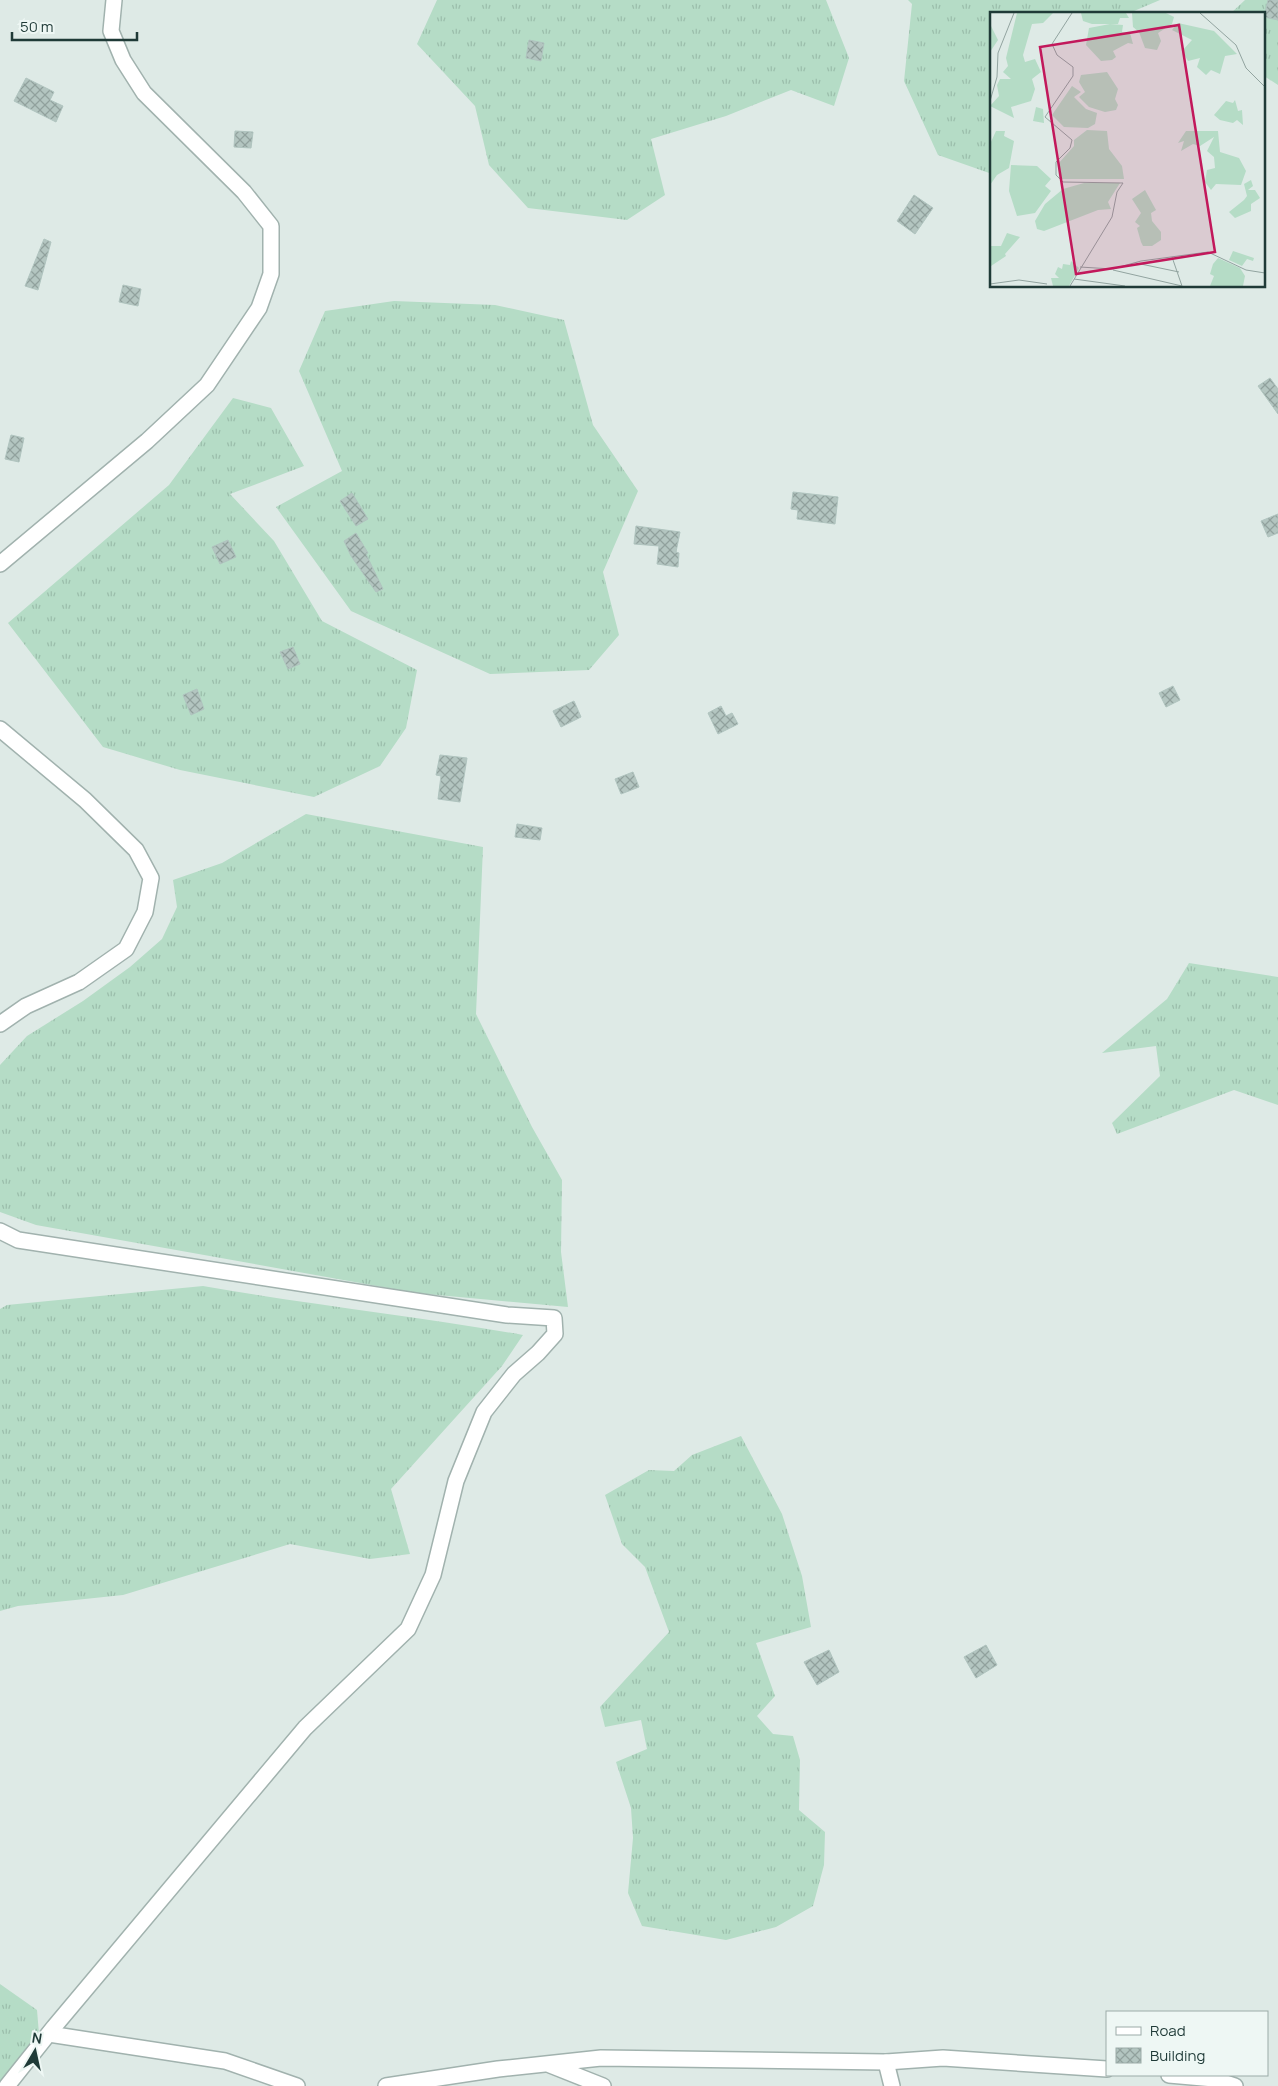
<svg xmlns="http://www.w3.org/2000/svg" width="1278" height="2086" font-family="Manrope,sans-serif">
  <defs>
    <pattern id="grass-tufts" width="24" height="20" patternUnits="userSpaceOnUse" patternTransform="scale(1.25)"><rect width="24" height="20" fill="#b5dcc6"/><path d="M3 7l-1-3M5 7V3M7 7l1-3M15 17l-1-3M17 17v-4M19 17l1-3" fill="none" stroke="#9bbeab"/></pattern>
    <pattern id="building-cross-hatch" width="8" height="8" patternUnits="userSpaceOnUse" patternTransform="scale(1.25)"><rect width="8" height="8" fill="#b3c5c0"/><path d="M0 0l8 8M0 8l8-8" fill="none" stroke="#91a19d"/></pattern>
  </defs>
  <rect width="100%" height="100%" fill="#deeae6"/>
  <!-- grass -->
  <g fill="url(#grass-tufts)">
    <path d="M437,0h389l23,58 -15,48 -43,-16 -65,26 -75,23 14,56 -38,25 -99,-12 -39,-43 -14,-59 -58,-62z"/>
    <path d="M908,0h252l-33,14h-135v160l-54,-19 -34,-74 8,-77z"/>
    <path d="M1245,0h33v85l-14,-9v-62h-34z"/>
    <path d="M394,301l101,4 69,15 29,105 45,66 -35,81 16,63 -30,35 -99,4 -139,-63 -75,-104 66,-36 -43,-100 26,-60z"/>
    <path d="M233,398l38,10 33,58 -74,28 44,47 48,80 95,49 -11,58 -26,38 -66,31 -134,-27 -77,-23 -95,-124 161,-138z"/>
    <path d="M306,814l177,33 -7,167 56,113 30,53 -1,72 7,55 -152,-14 -380,-68 -36,-13v-147l27,-29 56,-35 47,-34 32,-28 15,-32 -4,-27 49,-17z"/>
    <path d="M1189,963l89,14v128l-44,-15 -117,44 -5,-11 48,-47 -4,-30 -54,7 65,-54z"/>
    <path d="M203,1286c107,19 214,30 320,49l-21,31 -111,123 19,65 -40,5 -80,-15 -167,51 -105,11 -18,5v-302l7,-4z"/>
    <path d="M741,1436l41,78 20,62 9,51 -55,16 19,53 -18,20 16,18 20,2 7,24 -1,50 26,22 -1,33 -11,41 -37,21 -50,13 -84,-14 -14,-33 5,-55 -2,-30 -15,-46 31,-13 -6,-29 -36,7 -5,-20 69,-75 -24,-65 -23,-23 -17,-49 44,-25 25,1 18,-16z"/>
    <path d="M0,1984l37,26 2,24 -39,49z"/>
  </g>
  <!-- building -->
  <g fill="url(#building-cross-hatch)" stroke="#b0c4bf">
    <path d="M1268,0h10v20l-14,-3z"/>
    <path d="M529,40l15,3 -3,18 -15,-3z"/>
    <path d="M26,78l28,14 -4,8 13,6 -7,16 -42,-21z"/>
    <path d="M235,131l18,1 -2,16 -17,-1z"/>
    <path d="M914,195l19,13 -18,26 -18,-13z"/>
    <path d="M44,239l7,3 -13,48 -13,-4z"/>
    <path d="M123,285l18,4 -3,17 -19,-4z"/>
    <path d="M1270,378l8,11v25l-20,-28z"/>
    <path d="M11,435l13,3 -5,24 -14,-3z"/>
    <path d="M793,492l45,5 -3,27 -38,-5 1,-9 -7,-1z"/>
    <path d="M352,493l16,26 -12,7 -16,-25z"/>
    <path d="M1278,514v19l-10,4 -7,-16z"/>
    <path d="M636,526l44,6 -4,20 3,1 -1,14 -21,-3 2,-18 -25,-2z"/>
    <path d="M356,533l12,20 -2,1 17,35 -7,3 -25,-36 -7,-15z"/>
    <path d="M228,540l8,17 -16,7 -8,-17z"/>
    <path d="M293,647l7,17 -12,5 -8,-17z"/>
    <path d="M1173,686l7,14 -14,7 -7,-14z"/>
    <path d="M197,689l7,20 -13,6 -8,-20z"/>
    <path d="M574,701l7,16 -20,10 -8,-16z"/>
    <path d="M721,706l5,10 6,-3 6,11 -20,10 -10,-21z"/>
    <path d="M440,755l27,3 -7,44 -22,-3 3,-23 -5,-1z"/>
    <path d="M633,772l6,15 -18,7 -6,-15z"/>
    <path d="M517,824l25,4 -2,12 -25,-3z"/>
    <path d="M986,1645l11,20 -21,13 -12,-21z"/>
    <path d="M829,1650l10,22 -22,13 -13,-23z"/>
  </g>
  <g fill="none" stroke-linecap="round" stroke-linejoin="round">
    <!-- street casing -->
    <g stroke="#a1b2ae" stroke-width="18">
      <g id="street">
        <path d="M0,564l147,-123 60,-56 52,-77 12,-34v-48l-27,-34 -100,-99 -21,-33 -12,-29 3,-31"/>
        <path d="M0,729l85,71 51,50 15,28 -6,34 -19,37 -47,33 -53,24 -26,18"/>
        <path d="M0,1231l18,9 489,75 47,3 1,16 -17,19 -24,21 -30,38 -28,69 -23,94 -25,54 -103,99 -251,299 -47,59"/>
        <path d="M49,2034l176,27 72,25"/>
        <path d="M886,2062l6,24"/>
        <path d="M550,2065l53,21"/>
        <path d="M1169,2075l45,4 21,7"/>
        <path d="M386,2086l112,-17 103,-11 285,4 57,-4 164,11"/>
      </g>
    </g>
    <!-- street -->
    <use href="#street" stroke="#fff" stroke-width="15"/>
  </g>
  <!-- overview -->
  <g transform="translate(990 12)">
    <rect width="275" height="275" fill="#deeae6"/>
    <path d="M27,1h36l-10,10 -11,1 -9,31 2,7 10,-3 6,13 -9,7 3,10 -4,12 -20,6 3,11 -24,-12 9,-10 -2,-11 3,-6h11l-8,-7 5,-6 -2,-8zM91,1h45l3,5h-9l-2,6h-26l-9,-3zM142,1h34l8,4 -2,7 -14,9 3,8 -4,9 -12,-2 -6,-16 -6,-5zM188,11l36,8 23,23 -12,2 -5,18 -9,-4 -5,5 -9,-8 3,-9 -12,3 -6,-10 10,-11 -20,-10zM0,12l8,16 -8,12zM120,12l13,1 -1,7 8,1 3,11 -5,-1 -15,8 3,6 -4,3 -11,1 -15,-16 3,-17zM117,60l11,17 -3,10 3,6 -2,5 -11,2 -16,-5 -10,-10 6,-5 -6,-10 2,-7zM82,74l9,6 -7,5 12,12 11,4 -2,11 -7,4 -24,-1 -12,-12zM97,118l20,1 2,18 13,17 2,13h-65l-1,-15 16,-18v-6zM6,119h9l-1,5 10,5 -5,27 -12,7 -7,10v-41zM196,119h32l2,21 19,6 7,13 -5,14 -25,-1 -5,6 -6,-8 2,-12 8,-2 -1,-11 -7,-6 7,-14 -14,9 -7,-2 -12,7 3,-10 -6,2zM21,153l26,1 14,13 -6,7 6,5 -16,22 -18,3 -8,-25zM261,168l2,6 -5,4h7l5,8 -9,6v7l-16,7 -6,-6 15,-12 3,-4 -3,-12zM94,171h36l-12,19 3,7 -13,1 -54,21 -7,-2 -2,-8 10,-17 18,-15zM155,178l11,20 -5,3 1,8 9,11v8l-9,6h-9l-2,-4 -4,-14 3,-2 -5,-4 6,-9 -9,-14zM17,221l13,4 -15,17 1,2 -15,10 -1,-20h11zM243,239l21,7 -1,3 -6,-2 -5,7 -13,-6zM228,246l22,10 5,8 -2,10h-33l4,-10 -4,-2 3,-10zM81,249l8,7 -10,18h-16l-2,-8h8l-4,-4 3,-7 4,2 1,-5 7,1z" fill="#b5dcc6"/>
    <path d="M245,88l3,11 4,-1 1,15 -6,-5 -4,3 -13,-3 -6,-5 12,-14 7,2zM46,95l7,2 1,14 -11,-2z" fill="#b5dcc6"/>
    <path fill="none" stroke="#92a4a0" stroke-width="1" d="M210,1l36,32 10,23 19,19M0,89l7,-24 1,-24 16,-40M182,245l10,29M146,251l43,9M90,255l32,2 29,-8 67,-9 38,18 19,3M123,258l69,16M84,267l51,7M0,272l29,-4 28,4M80,274l42,-69 5,-25 6,-9 -60,-1 -7,-7v-13l14,-14 2,-8 -27,-23 28,-41v-9l-16,-12 -5,-11 20,-31"/>
    <path fill="#c2185b" fill-opacity="0.15" stroke="#c2185b" stroke-width="2.5" d="M189,13l36,227 -139,22 -36,-227z"/>
    <rect width="275" height="275" fill="none" stroke="#1f3a37" stroke-width="2.5"/>
  </g>
  <!-- legend -->
  <rect x="1106" y="2011" width="162" height="65" fill="#eef7f4" stroke="#9baba8"/>
  <rect x="1116" y="2027" width="25" height="8" fill="#ffffff" stroke="#9baba8"/>
  <text x="1150" y="2036" font-size="15" fill="#1f3a37">Road</text>
  <rect x="1116" y="2048" width="25" height="15" fill="url(#building-cross-hatch)" stroke="#9baba8"/>
  <text x="1150" y="2061" font-size="15" fill="#1f3a37">Building</text>
  <!-- north arrow -->
  <g transform="translate(35 2051) rotate(9)" stroke="#eef7f4" stroke-width="4" paint-order="stroke">
  <path d="M0-4L9 19L0 12L-9 19Z" fill="#1f3a37"/>
  <text y="-8" font-size="14" font-weight="bold" text-anchor="middle" fill="#1f3a37">N</text>
  </g>
  <!-- scale -->
  <path d="M12 32v8h125v-8" fill="none" stroke="#1f3a37" stroke-width="2.5"/>
  <text x="20" y="32" font-size="15" fill="#1f3a37" stroke="#eef7f4" stroke-width="4" paint-order="stroke">50 m</text>
</svg>
